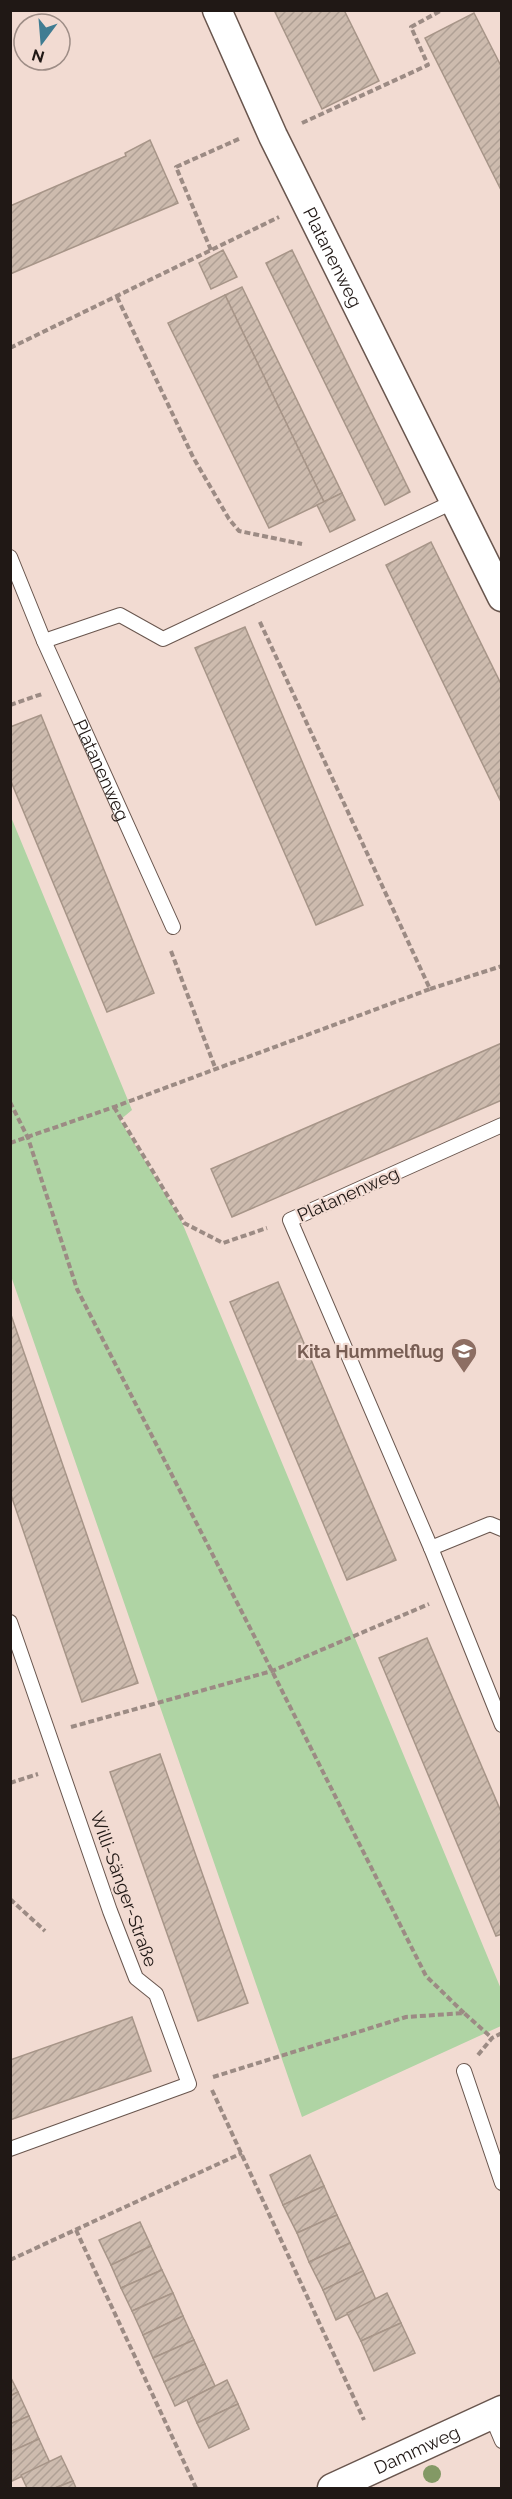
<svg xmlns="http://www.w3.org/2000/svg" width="512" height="2499" font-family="Raleway,sans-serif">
  <defs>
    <pattern id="building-hatch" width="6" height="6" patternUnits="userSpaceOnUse" patternTransform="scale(1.5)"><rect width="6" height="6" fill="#cdbbae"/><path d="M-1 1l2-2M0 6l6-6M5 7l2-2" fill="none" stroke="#b0a095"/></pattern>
  </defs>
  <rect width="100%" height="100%" fill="#f2dbd2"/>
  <!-- green -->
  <path fill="#afd4a4" d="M11,817l121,293 -12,10 61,100 320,769v37l-199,91 -291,-841z"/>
  <!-- building -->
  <g fill="url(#building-hatch)" stroke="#a79588" stroke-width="1.5">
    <path d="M274,10h70l35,71 -57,28z"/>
    <path d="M474,13l28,55v124l-77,-154z"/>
    <path d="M150,140l28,63 -168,71v-68l116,-50 -1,-3z"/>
    <path d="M223,250l14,27 -26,12 -12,-26z"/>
    <path d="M292,250l118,242 -25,13 -119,-242z"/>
    <path d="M242,287l100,206 -18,9 -99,-207z"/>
    <path d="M225,295l99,207 -55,26 -101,-205z"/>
    <path d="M342,493l13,27 -25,12 -13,-27z"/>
    <path d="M431,542l71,144v118l-116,-239z"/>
    <path d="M245,627l118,278 -47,20 -121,-277z"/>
    <path d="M41,715l113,278 -47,19 -97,-233v-52z"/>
    <path d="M502,1043v57l-270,117 -21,-48z"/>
    <path d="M278,1282l118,278 -49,20 -117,-278z"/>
    <path d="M10,1312l128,371 -56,19 -72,-210z"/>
    <path d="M427,1638l75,176v120l-6,2 -117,-278z"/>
    <path d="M160,1754l88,249 -50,18 -88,-249z"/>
    <path d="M132,2017l19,54 -141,49v-60z"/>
    <path d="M310,2155l14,31 -41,19 -13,-30z"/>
    <path d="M324,2186l13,29 -40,18 -14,-28z"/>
    <path d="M337,2215l13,28 -41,19 -12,-29z"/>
    <path d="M140,2222l11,24 -40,19 -12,-25z"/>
    <path d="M350,2243l13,28 -40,19 -14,-28z"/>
    <path d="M151,2246l11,24 -41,18 -10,-23z"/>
    <path d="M162,2270l11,23 -41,18 -11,-23z"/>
    <path d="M363,2271l13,29 -40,20 -13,-30z"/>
    <path d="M173,2293l10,23 -40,19 -11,-24z"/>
    <path d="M387,2293l14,30 -40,18 -14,-28z"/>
    <path d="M183,2316l11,24 -41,18 -10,-23z"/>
    <path d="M401,2323l14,30 -41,18 -13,-30z"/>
    <path d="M194,2340l11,24 -41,18 -11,-24z"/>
    <path d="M205,2364l10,22 -40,20 -11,-24z"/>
    <path d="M10,2376l8,16 -8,4z"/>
    <path d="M227,2380l11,24 -41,19 -10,-23z"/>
    <path d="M18,2392l11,24 -19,8v-28z"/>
    <path d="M238,2404l11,25 -40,19 -12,-25z"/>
    <path d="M29,2416l10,23 -29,13v-28z"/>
    <path d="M39,2439l11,24 -40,19v-30z"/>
    <path d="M61,2456l12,25 -18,7h-28l-6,-13z"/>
    <path d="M73,2481l3,7h-21z"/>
  </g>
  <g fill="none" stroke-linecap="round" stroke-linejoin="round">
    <!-- service casing -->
    <g stroke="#69564e" stroke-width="16">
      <g id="service">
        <path id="s1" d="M10,557l34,84 129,286"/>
        <path d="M44,641l76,-26 43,24 292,-138"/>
        <path d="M502,1125l-212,95 141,328 71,177"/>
        <path d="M431,1548l59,-24 12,5"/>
        <path d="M10,1622l100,289 26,67 20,16 33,90 -179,65"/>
        <path d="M464,2071l38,112"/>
        <path d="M491,2415l11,26"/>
      </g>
    </g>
    <!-- minor casing -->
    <g stroke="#69564e" stroke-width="31">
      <g id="minor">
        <path id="s2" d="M217,10l56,126 229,461"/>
        <path id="s3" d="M332,2488l170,-78"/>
      </g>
    </g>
    <!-- path -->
    <g stroke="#9c8b84" stroke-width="4" stroke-dasharray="6 3" stroke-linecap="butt">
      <path d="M302,123l126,-58 -17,-38 31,-17"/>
      <path d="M211,250l-35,-83 65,-29"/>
      <path d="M117,297l76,160 36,62 10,12 63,13"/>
      <path d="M10,348l269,-131"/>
      <path d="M10,705l32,-11"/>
      <path d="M171,951l45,119"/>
      <path d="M430,989l72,-23"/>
      <path d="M10,1102l18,36 49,151 195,382 154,305 38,37"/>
      <path d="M114,1107l70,116 39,20 44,-15"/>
      <path d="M10,1143l104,-36 316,-118 -171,-369"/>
      <path d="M71,1727l201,-56 157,-67"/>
      <path d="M10,1783l28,-9"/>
      <path d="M10,1899l35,32"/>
      <path d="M478,2055l14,-17 10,-5"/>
      <path d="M213,2077l193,-60 58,-4 28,25"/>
      <path d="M212,2090l152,330"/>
      <path d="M76,2230l120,258"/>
      <path d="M10,2260l232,-107"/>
    </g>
    <!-- service -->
    <use href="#service" stroke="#fff" stroke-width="14"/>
    <!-- minor -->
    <use href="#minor" stroke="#fff" stroke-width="28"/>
  </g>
  <!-- trees -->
  <circle fill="#839965" cx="432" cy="2474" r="9"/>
  <!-- icons -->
  <defs>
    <g id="school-pin" transform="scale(1.35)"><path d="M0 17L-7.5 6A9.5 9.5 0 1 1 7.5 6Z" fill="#8d6e63" stroke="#f2dbd2"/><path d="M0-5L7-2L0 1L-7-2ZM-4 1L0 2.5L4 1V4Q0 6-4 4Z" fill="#fff"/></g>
  </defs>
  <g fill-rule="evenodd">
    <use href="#school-pin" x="464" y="1351"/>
  </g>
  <g text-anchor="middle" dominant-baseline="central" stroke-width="4.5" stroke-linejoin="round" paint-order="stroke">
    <!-- street labels -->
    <g font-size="18" fill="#201815" stroke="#f2dbd2">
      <text stroke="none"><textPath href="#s2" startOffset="273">Platanenweg</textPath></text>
      <text stroke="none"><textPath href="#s1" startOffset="232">Platanenweg</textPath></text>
      <text transform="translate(348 1194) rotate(-24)">Platanenweg</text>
      <text transform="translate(124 1889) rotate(70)">Willi-Sänger-Straße</text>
      <text stroke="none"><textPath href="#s3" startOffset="93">Dammweg</textPath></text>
    </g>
    <!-- education labels -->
    <g font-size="18" font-weight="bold" fill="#785e54" stroke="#f2dbd2" text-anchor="end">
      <text x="444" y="1351">Kita Hummelflug</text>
    </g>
  </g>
  <!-- border -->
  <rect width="512" height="2499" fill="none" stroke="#201815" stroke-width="24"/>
  <!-- north arrow -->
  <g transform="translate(42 42) rotate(196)"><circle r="28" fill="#f2dbd2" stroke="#9e8d86" stroke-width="1.5"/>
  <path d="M0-4.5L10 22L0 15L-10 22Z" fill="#3f7c92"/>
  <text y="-9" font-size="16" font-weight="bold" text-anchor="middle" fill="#201815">N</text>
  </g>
</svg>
